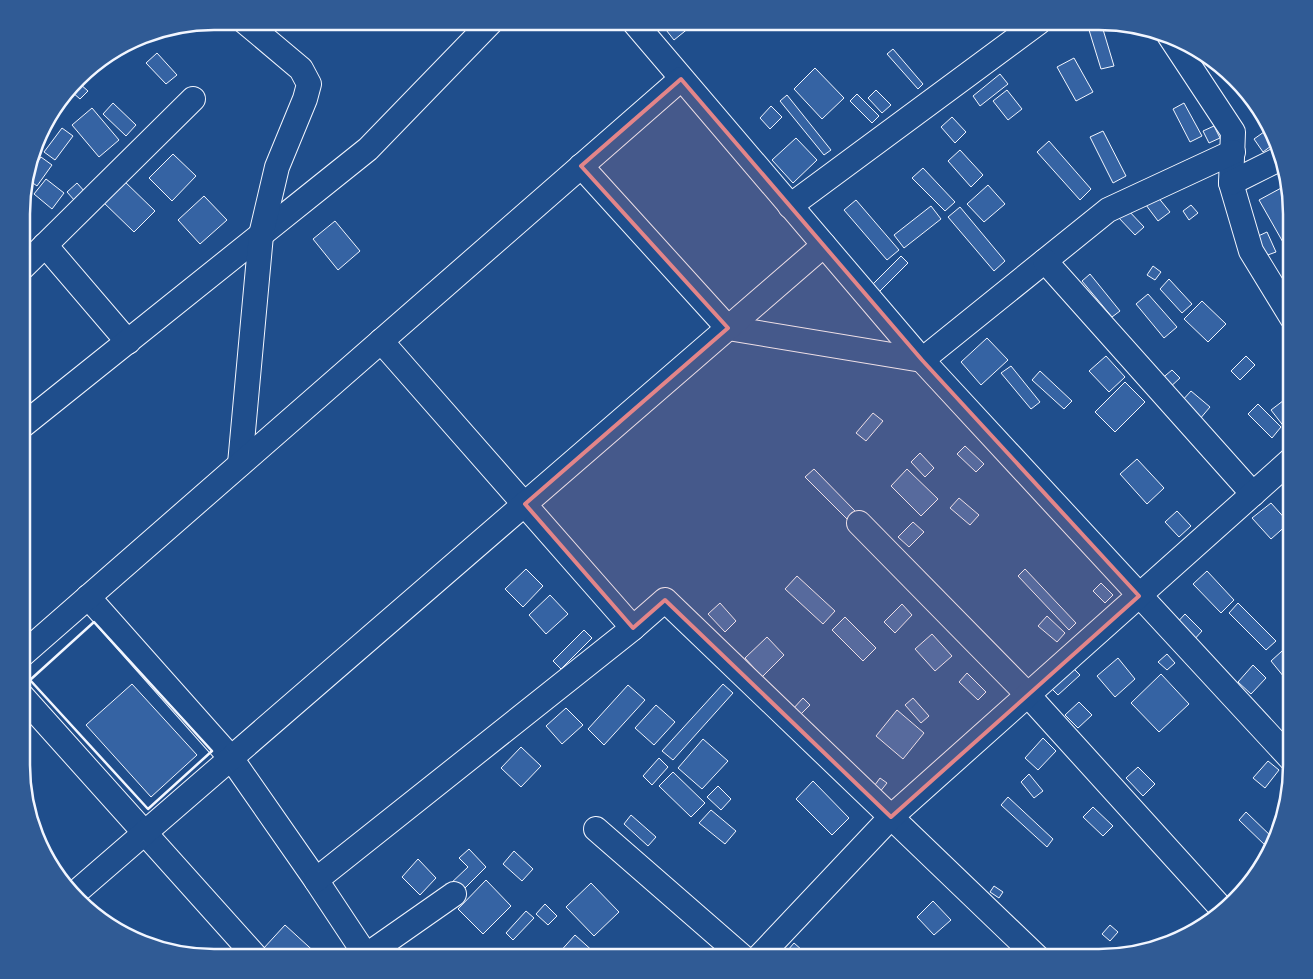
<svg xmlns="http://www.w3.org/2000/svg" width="1313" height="979" font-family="Manrope,sans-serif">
  <rect width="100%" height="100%" fill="#1f4e8c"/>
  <!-- building -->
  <g fill="#3563a3" stroke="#f2f6ff">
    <path d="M659,21h35l1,2 -21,17z"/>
    <path d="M1102,26l12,40 -13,3 -12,-39z"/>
    <path d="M893,49l30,35 -5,5 -31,-35z"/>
    <path d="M157,53l20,22 -11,9 -20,-21z"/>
    <path d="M1074,58l19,34 -17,9 -19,-34z"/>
    <path d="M815,68l29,30 -22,21 -28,-30z"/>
    <path d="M1000,74l8,10 -28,22 -7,-10z"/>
    <path d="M80,84l8,7 -8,8 -8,-7z"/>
    <path d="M876,90l15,15 -9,8 -14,-15z"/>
    <path d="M1007,90l15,19 -14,11 -15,-19z"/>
    <path d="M857,94l22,22 -7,7 -22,-22z"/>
    <path d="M787,95l44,55 -7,5 -44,-54z"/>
    <path d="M113,103l23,22 -10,11 -23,-22z"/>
    <path d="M1184,103l18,33 -12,6 -17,-33z"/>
    <path d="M771,106l11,11 -12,12 -10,-11z"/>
    <path d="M92,108l27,32 -20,17 -27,-32z"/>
    <path d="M952,117l14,15 -11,11 -14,-16z"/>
    <path d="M1214,126l6,12 -11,5 -6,-12z"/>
    <path d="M1271,127l4,16 -12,9 -9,-13z"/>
    <path d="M62,128l11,8 -18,24 -11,-8z"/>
    <path d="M1103,131l23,45 -13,7 -23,-46z"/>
    <path d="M796,138l21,22 -24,23 -21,-23z"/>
    <path d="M1049,141l42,48 -11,11 -43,-48z"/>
    <path d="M960,150l23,25 -12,12 -23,-26z"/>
    <path d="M173,154l23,22 -24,25 -23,-23z"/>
    <path d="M41,157l11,8 -15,21 -11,-8z"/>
    <path d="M923,168l32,34 -10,9 -33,-33z"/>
    <path d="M46,179l18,14 -12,16 -18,-15z"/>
    <path d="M122,179l33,32 -21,21 -33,-32z"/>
    <path d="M77,183l8,9 -10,9 -8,-9z"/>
    <path d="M988,185l17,19 -21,18 -17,-18z"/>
    <path d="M1283,187l5,8 4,19v26l-8,4 -25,-44z"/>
    <path d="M204,196l23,24 -27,24 -22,-24z"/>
    <path d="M1157,196l13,16 -12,9 -12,-16z"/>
    <path d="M856,200l43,50 -12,10 -43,-50z"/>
    <path d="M1191,205l7,8 -9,7 -6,-9z"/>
    <path d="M931,206l10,13 -37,29 -10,-13z"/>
    <path d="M960,207l45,54 -11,10 -46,-54z"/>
    <path d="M1127,209l17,18 -9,8 -17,-18z"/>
    <path d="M335,221l25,30 -22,19 -25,-31z"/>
    <path d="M1267,232l9,20 -11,4 -9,-19z"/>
    <path d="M901,256l7,7 -29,29 -7,-7z"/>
    <path d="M1153,266l8,6 -6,8 -8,-5z"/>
    <path d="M1090,274l30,37 -8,6 -30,-36z"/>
    <path d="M1169,279l23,25 -10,9 -22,-24z"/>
    <path d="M1148,294l29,33 -13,11 -28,-34z"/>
    <path d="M1202,301l24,23 -18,18 -24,-23z"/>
    <path d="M987,338l21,22 -27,25 -20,-23z"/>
    <path d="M1106,356l19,21 -16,15 -20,-21z"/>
    <path d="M1246,356l9,9 -15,15 -9,-9z"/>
    <path d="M1011,366l29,36 -9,7 -30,-36z"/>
    <path d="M1172,370l8,8 -12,11 -8,-9z"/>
    <path d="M1040,371l32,30 -8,8 -32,-29z"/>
    <path d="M1125,382l20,20 -30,30 -20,-20z"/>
    <path d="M1191,391l19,16 -11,13 -19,-17z"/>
    <path d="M1292,394v28l-7,6 -14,-18z"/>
    <path d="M1258,404l23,23 -9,11 -24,-24z"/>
    <path d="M873,413l10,8 -17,20 -10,-8z"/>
    <path d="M965,446l19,18 -8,8 -19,-18z"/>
    <path d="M920,453l14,15 -9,9 -14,-15z"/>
    <path d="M1137,459l27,29 -17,16 -27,-30z"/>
    <path d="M814,469l41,42 -8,8 -42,-42z"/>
    <path d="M907,469l31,30 -17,17 -30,-30z"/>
    <path d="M959,498l20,17 -9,10 -20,-17z"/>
    <path d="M1271,503l18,20 -18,16 -19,-21z"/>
    <path d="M1177,511l14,15 -12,11 -14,-15z"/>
    <path d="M913,522l11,10 -15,15 -11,-10z"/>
    <path d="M526,569l17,17 -20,21 -18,-18z"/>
    <path d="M1025,569l51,54 -7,7 -51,-54z"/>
    <path d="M1207,571l27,29 -13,13 -28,-29z"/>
    <path d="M797,576l38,35 -12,13 -38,-35z"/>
    <path d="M1101,583l12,12 -8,8 -12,-12z"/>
    <path d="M550,595l18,19 -22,20 -17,-19z"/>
    <path d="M720,603l16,18 -11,11 -17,-18z"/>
    <path d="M1238,603l38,38 -10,9 -37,-37z"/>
    <path d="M902,604l10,11 -17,18 -11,-11z"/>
    <path d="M1185,614l17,17 -10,11 -18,-16z"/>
    <path d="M1047,616l18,17 -8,9 -19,-16z"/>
    <path d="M845,617l31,31 -13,13 -31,-31z"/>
    <path d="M584,630l8,8 -31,31 -8,-8z"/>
    <path d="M932,634l20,22 -17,15 -20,-22z"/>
    <path d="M767,637l17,18 -22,22 -17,-19z"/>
    <path d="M1282,651l9,11v9l-7,6 -13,-16z"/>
    <path d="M1167,654l8,9 -8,7 -9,-8z"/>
    <path d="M1118,658l17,21 -20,18 -18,-21z"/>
    <path d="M1253,665l13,13 -15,16 -13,-12z"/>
    <path d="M1072,667l8,8 -22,20 -8,-8z"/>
    <path d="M967,673l19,19 -8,8 -19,-18z"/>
    <path d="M1161,674l28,30 -30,28 -28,-29z"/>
    <path d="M132,684l65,71 -46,42 -65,-72z"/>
    <path d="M723,684l10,9 -60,67 -11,-9z"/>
    <path d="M628,685l17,15 -41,45 -16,-16z"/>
    <path d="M803,698l7,7 -11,11 -7,-6z"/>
    <path d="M913,698l16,18 -8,7 -16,-18z"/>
    <path d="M1079,702l13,13 -14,13 -13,-13z"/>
    <path d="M656,705l19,17 -21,23 -19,-17z"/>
    <path d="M566,708l17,17 -21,19 -16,-18z"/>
    <path d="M897,710l27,23 -21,26 -27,-23z"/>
    <path d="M1043,738l13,13 -18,19 -13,-12z"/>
    <path d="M703,739l25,22 -26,28 -24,-21z"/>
    <path d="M521,747l20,19 -20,21 -20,-19z"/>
    <path d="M659,758l9,9 -16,18 -9,-9z"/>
    <path d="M1268,761l11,9 -14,18 -12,-10z"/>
    <path d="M1138,767l17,17 -12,12 -17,-18z"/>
    <path d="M673,772l32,31 -14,14 -32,-31z"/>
    <path d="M1029,774l14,17 -9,7 -13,-16z"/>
    <path d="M880,778l7,5 -12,15 -6,-5z"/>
    <path d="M813,781l36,37 -17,17 -36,-36z"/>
    <path d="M718,786l13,13 -10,11 -14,-13z"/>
    <path d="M1008,797l45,42 -6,8 -46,-42z"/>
    <path d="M1093,807l20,19 -10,10 -20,-19z"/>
    <path d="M711,810l25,21 -11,13 -26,-21z"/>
    <path d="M1246,812l29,28 -7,8 -29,-28z"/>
    <path d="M631,815l25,22 -8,9 -24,-22z"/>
    <path d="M469,849l17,18 -28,28 -10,-9 20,-19 -9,-9z"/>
    <path d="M514,851l19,18 -11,12 -19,-17z"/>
    <path d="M418,859l18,19 -16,17 -18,-18z"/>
    <path d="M486,880l25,26 -28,28 -25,-25z"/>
    <path d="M591,883l28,29 -25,24 -28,-29z"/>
    <path d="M994,886l9,6 -4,6 -9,-6z"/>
    <path d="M933,901l18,19 -17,15 -17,-18z"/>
    <path d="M545,904l12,12 -9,9 -12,-11z"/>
    <path d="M526,911l8,7 -21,22 -7,-7z"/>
    <path d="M285,925l35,32h-49l-8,-8z"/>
    <path d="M1110,925l8,7 -8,9 -8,-7z"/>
    <path d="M575,935l22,20 -3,3h-32l-4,-4z"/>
    <path d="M794,943l17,15h-30z"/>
    <path d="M867,948l10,10h-20z"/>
    <path d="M627,950l8,8h-16z"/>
  </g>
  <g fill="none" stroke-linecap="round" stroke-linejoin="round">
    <!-- street casing -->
    <g stroke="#f2f6ff" stroke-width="26">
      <g id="street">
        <path d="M633,21l289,339 369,399"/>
        <path d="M1169,35l64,97 -2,51 20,68 41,67"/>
        <path d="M581,166l147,162 194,32 186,-150 125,-58"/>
        <path d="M1231,183l48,-24"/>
        <path d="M790,206l249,-184"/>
        <path d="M45,245l83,97"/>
        <path d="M1045,261l208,233"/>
        <path d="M23,267l170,-168"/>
        <path d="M381,341l252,287"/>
        <path d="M22,426l346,-277 124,-128"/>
        <path d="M240,464l21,-229 16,-68 28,-68 4,-15 -8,-15 -57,-48"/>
        <path d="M859,523l169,172 194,214"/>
        <path d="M88,597l143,161 85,122 51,77"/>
        <path d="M22,655l659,-576"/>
        <path d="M22,696l234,261"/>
        <path d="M596,829l148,129"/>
        <path d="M316,880l317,-252 32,-28 373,358"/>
        <path d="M74,894l750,-649"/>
        <path d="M364,957l90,-63"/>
        <path d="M758,958l133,-141 401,-358"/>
      </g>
    </g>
    <!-- street -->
    <use href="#street" stroke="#1f4e8c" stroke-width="24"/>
    <!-- wall -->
    <path stroke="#f2f6ff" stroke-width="2.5" d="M94,622l118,129 -64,58 -118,-129z"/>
  </g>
  <!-- marked area -->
  <path fill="#e38589" fill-opacity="0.2" stroke="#e38589" stroke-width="4" stroke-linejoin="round" d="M681,79l241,281 217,236 -248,221 -226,-217 -32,28 -108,-124 203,-176 -147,-162z"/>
  <!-- crop -->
  <path d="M0 0H1313V979H0ZM214 30H1099A184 184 0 0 1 1283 214V765A184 184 0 0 1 1099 949H214A184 184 0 0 1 30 765V214A184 184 0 0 1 214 30Z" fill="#305b95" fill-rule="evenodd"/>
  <path fill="none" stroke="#f2f6ff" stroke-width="2.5" d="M214 30H1099A184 184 0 0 1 1283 214V765A184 184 0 0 1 1099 949H214A184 184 0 0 1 30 765V214A184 184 0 0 1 214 30Z"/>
</svg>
